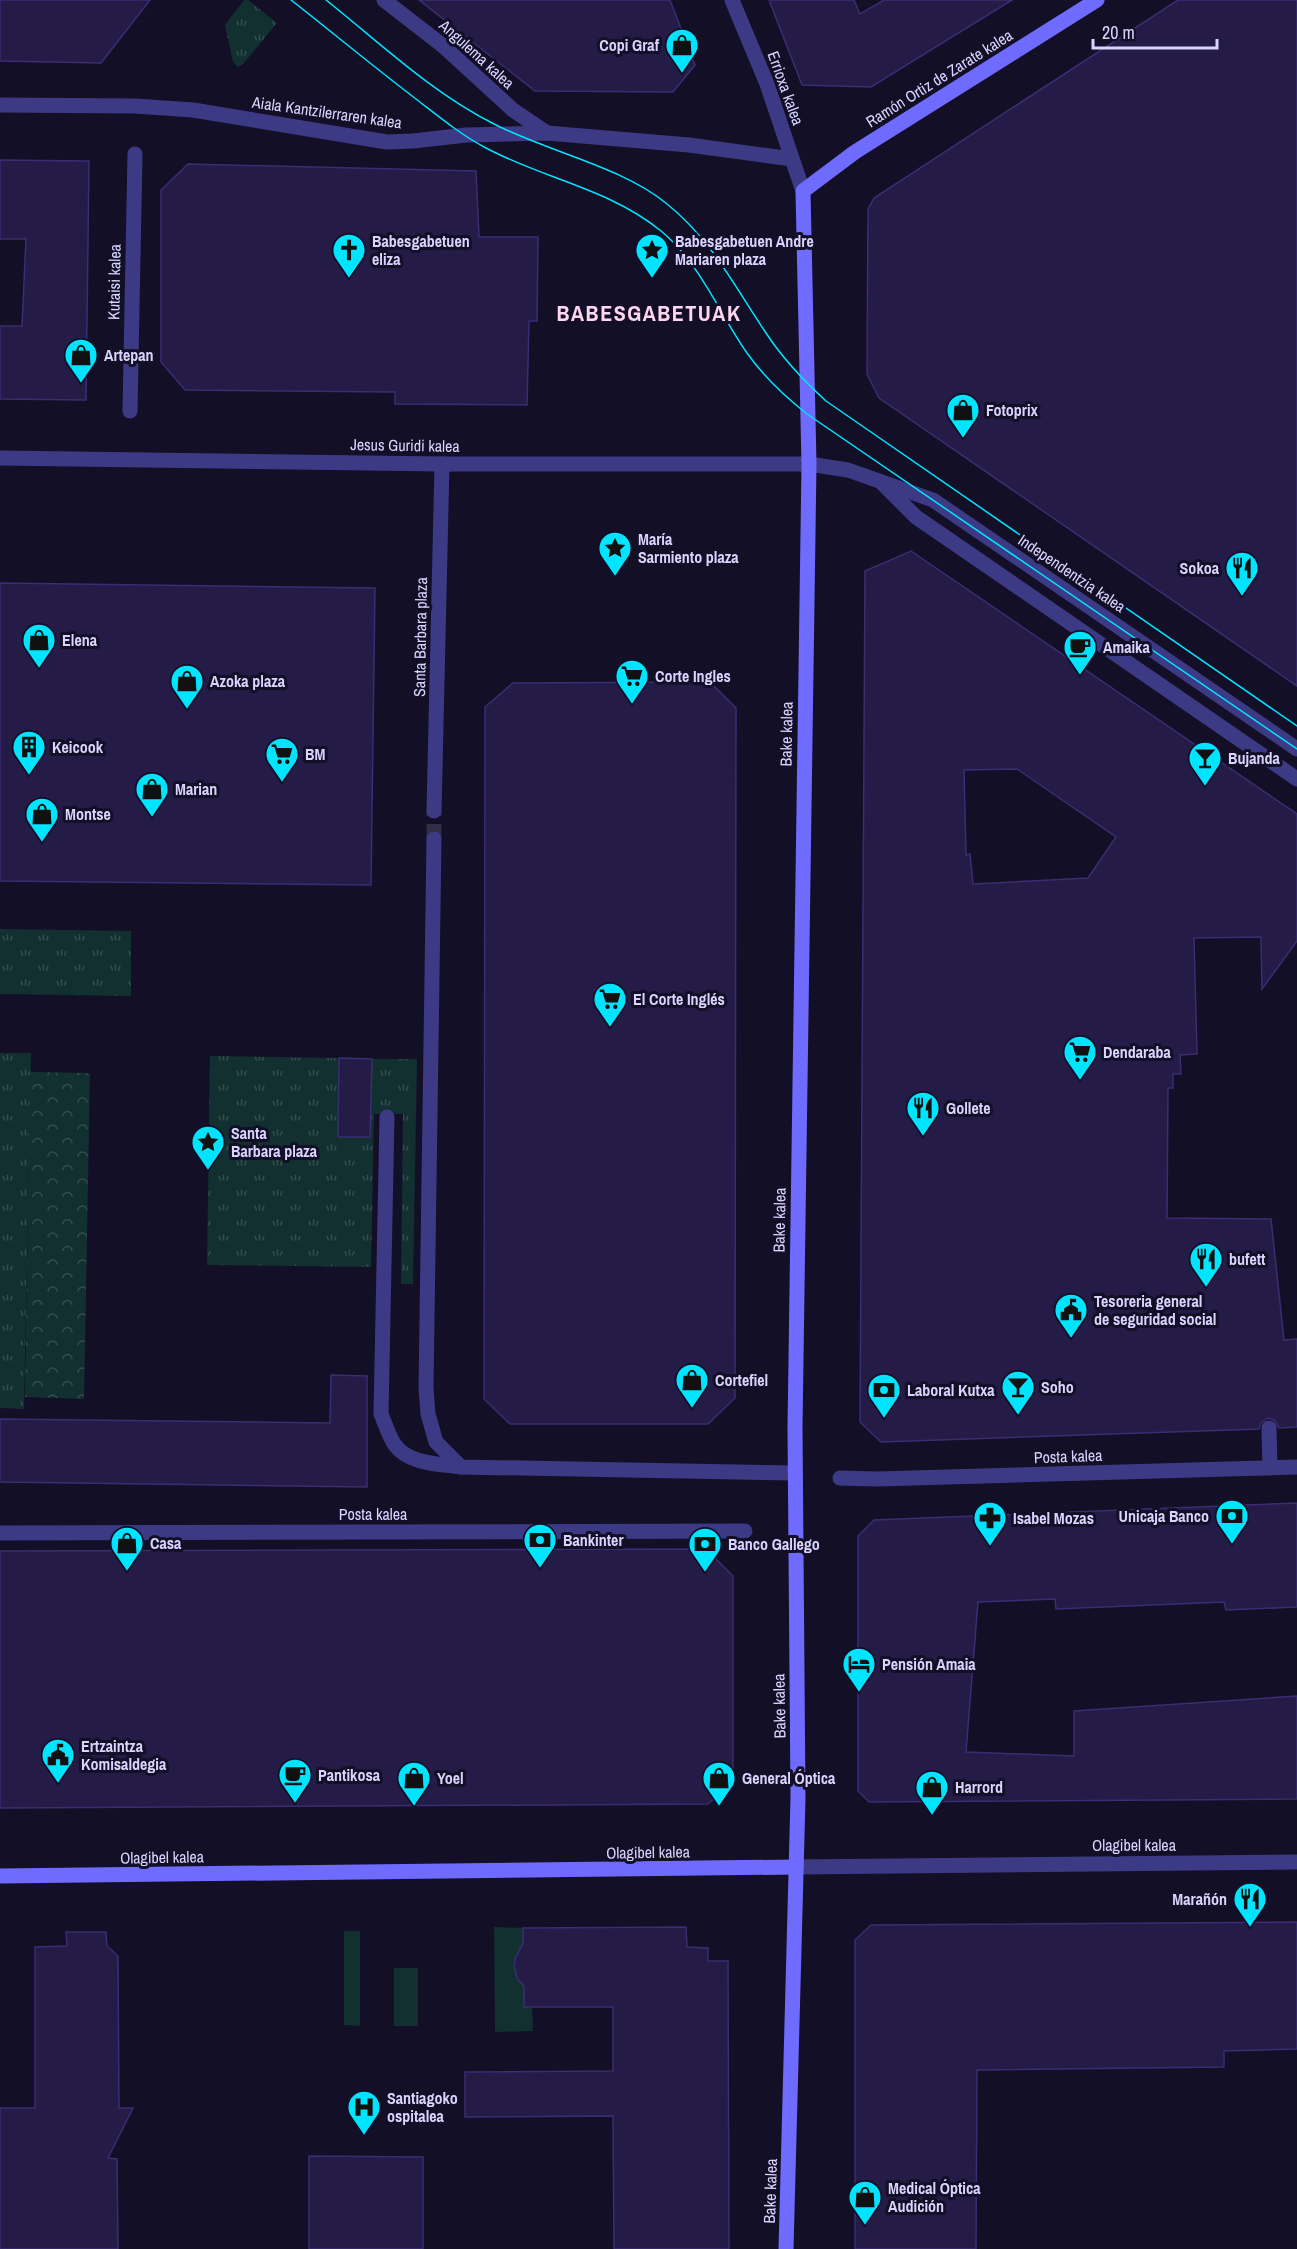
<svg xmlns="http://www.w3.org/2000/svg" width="1297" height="2249" font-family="'Archivo Narrow',sans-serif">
  <defs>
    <pattern id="grass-tufts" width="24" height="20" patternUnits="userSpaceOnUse" patternTransform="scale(1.5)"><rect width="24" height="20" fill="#12302f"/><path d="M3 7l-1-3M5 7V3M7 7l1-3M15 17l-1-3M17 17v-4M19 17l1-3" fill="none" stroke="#344d4e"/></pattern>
    <pattern id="park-crowns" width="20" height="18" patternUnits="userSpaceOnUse" patternTransform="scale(1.5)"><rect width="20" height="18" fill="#12302f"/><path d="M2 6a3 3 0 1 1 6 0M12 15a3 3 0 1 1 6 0" fill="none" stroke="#344d4e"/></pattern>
  </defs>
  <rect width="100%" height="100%" fill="#130f26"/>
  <!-- grass -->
  <g fill="url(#grass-tufts)">
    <path d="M244,0h4l29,23 -34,41 -5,3 -5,-5 -8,-37z"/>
    <path d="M0,929l131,2v65l-131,-2z"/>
    <path d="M0,1053h31l-7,356 -24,-1z"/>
    <path d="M210,1056l129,2 -1,79h32l2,-78h45l-4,225h-12l2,-170h-29l-3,153 -164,-2z"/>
  </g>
  <!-- park -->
  <path fill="url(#park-crowns)" d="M30,1072l60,1 -6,326 -59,-2z"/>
  <!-- garden -->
  <g fill="#12302f">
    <path d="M494,1927l34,1 -5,4v17l-8,17 3,14 6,6v21h8l1,24 -38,1z"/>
    <path d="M344,1931h16v95l-16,-1z"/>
    <rect x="394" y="1968" width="24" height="58"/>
  </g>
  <!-- building -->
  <g fill="#241b47" stroke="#3b2d73" stroke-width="1.5" fill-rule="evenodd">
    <path d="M0,0h150l-49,63 -101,-2z"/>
    <path d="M419,0h251l25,65 -22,27 -138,-1z"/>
    <path d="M769,0h85l6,14 24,-14h128l-141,87 -69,-2z"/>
    <path d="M1178,0h119v686l-418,-288 -12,-24 1,-165 6,-11z"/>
    <path d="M0,160l89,1 -3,239 -86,-1v-73h22l4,-87h-26z"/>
    <path d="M188,164l288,7 3,66h59l-1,84h-8l-2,84 -132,-1v-12l-210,-2 -24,-28v-172z"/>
    <path d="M911,551l386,263v127l-35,48 -1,-52 -67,1 3,116 -17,1 1,19h-8v14h-5l-1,130 104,1 13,121 13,-1v88l-18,1 -5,-8 -6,-2 -7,5 -2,6 -378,13 -21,-20 5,-851zM1017,769l99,68 -28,41 -115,6 -3,-30 -4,1 -2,-85z"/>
    <path d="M0,583l375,5 -4,297 -371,-4z"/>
    <path d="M710,682l26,26 -1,690 -27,26h-198l-26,-25 1,-692 28,-24z"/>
    <path d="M339,1058l33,1 -2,78h-32z"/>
    <path d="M331,1375l36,1v111l-367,-5v-63l330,4z"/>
    <path d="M1297,1503v104l-71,3 -2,-8 -168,7 -1,-10 -77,3 -12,150 108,4v-45l223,-15v103l-428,3 -11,-11v-255l16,-16z"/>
    <path d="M706,1549l27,27v205l-25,23 -708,4v-257z"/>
    <path d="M1297,1922v127l-73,2v16l-247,3 -1,179h-121v-309l16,-15z"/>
    <path d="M686,1927l1,20 21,1v13h20l1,288h-115l-1,-133 -148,1v-45l148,-1v-64h-89v-21l-6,-6 -4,-14 1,-7 8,-16v-15z"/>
    <path d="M66,1932h40l1,14 11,10 1,152h14l-25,50 9,1 1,90h-118v-141h35v-161l32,-1z"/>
    <path d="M309,2156l114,1v92h-114z"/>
  </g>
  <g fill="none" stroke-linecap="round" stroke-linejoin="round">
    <!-- minor-tunnel -->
    <path stroke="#312d47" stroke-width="15" stroke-dasharray="15 8" stroke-linecap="butt" d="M434,839v-28"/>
    <!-- service -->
    <g stroke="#3d3a85" stroke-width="15">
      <path d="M881,482l35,35 381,262"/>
      <path d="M387,1117l-6,297c4,9 8,23 14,31 13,19 45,19 66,22"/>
      <path d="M1269,1428l1,40"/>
    </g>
    <!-- pedestrian -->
    <g stroke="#3d3a85" stroke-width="15">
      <path d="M130,411l5,-257"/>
      <path d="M840,1478l37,1 420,-12"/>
      <path d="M0,1533l745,-2"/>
    </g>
    <!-- minor -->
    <g stroke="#3d3a85" stroke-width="15">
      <path d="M384,0l58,45 71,65 34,23"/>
      <path d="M732,0l35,84 36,107"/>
      <path d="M0,105l135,1 58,4 194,32 26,-1 53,-6 81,-2 142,12 103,14"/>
      <path d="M0,458l442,6h367l39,6 85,30 364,249"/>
      <path d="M434,811l8,-347"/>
      <path d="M434,839l-8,549 2,26 8,28 25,25 334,6"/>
      <path d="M796,1867l501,-5"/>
    </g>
    <!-- secondary -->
    <g stroke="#6f6bff" stroke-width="15">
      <path d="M0,1876l796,-9"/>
      <path d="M786,2249l12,-451 -3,-370 14,-964 -6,-273 52,-39 242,-152"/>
    </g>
    <!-- tram -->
    <g stroke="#00e5ff" stroke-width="1.5">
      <path d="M291,0c42,33 83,67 125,99 22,17 45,36 70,49 58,31 124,41 175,83 39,32 58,82 86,122 17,24 37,43 60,61l490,335"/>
      <path d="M326,0c54,43 106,93 168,124 52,27 129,43 173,80 44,35 68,83 99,129 17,26 37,47 60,68l471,325"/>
    </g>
  </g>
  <!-- icons -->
  <defs>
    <g id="shop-pin" transform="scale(1.725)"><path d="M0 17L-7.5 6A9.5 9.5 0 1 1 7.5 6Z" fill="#00e5ff" stroke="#130f26"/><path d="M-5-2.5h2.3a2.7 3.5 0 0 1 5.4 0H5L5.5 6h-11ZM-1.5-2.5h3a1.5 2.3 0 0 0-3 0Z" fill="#111"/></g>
    <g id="church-pin" transform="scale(1.725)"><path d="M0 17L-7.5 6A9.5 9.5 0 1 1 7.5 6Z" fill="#00e5ff" stroke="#130f26"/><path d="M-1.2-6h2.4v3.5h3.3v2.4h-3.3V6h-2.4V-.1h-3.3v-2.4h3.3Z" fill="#111"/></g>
    <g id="sight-pin" transform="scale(1.725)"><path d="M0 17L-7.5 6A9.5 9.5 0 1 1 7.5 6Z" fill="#00e5ff" stroke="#130f26"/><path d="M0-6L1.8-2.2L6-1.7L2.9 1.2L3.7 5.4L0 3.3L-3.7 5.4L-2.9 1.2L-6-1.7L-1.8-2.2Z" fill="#111"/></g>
    <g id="restaurant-pin" transform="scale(1.725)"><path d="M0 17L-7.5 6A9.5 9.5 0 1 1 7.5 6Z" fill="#00e5ff" stroke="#130f26"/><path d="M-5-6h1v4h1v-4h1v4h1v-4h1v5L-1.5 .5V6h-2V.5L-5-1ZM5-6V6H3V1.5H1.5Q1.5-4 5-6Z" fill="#111"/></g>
    <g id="cafe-pin" transform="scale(1.725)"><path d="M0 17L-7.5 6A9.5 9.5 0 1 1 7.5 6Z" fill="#00e5ff" stroke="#130f26"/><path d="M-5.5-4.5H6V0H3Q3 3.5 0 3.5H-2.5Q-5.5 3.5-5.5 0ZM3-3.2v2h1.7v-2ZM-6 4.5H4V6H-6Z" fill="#111"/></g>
    <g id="supermarket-pin" transform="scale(1.725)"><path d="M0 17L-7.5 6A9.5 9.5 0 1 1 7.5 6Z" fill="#00e5ff" stroke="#130f26"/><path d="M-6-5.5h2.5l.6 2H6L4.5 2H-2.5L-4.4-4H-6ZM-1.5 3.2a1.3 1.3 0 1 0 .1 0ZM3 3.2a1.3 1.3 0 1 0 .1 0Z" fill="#111"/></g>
    <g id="building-pin" transform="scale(1.725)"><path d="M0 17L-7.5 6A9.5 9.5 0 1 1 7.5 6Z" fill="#00e5ff" stroke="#130f26"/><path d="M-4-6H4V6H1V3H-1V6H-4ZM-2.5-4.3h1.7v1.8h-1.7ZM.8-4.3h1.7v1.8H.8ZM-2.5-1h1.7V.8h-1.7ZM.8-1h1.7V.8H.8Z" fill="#111"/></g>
    <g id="bar-pin" transform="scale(1.725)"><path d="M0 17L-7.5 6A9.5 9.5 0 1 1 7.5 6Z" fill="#00e5ff" stroke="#130f26"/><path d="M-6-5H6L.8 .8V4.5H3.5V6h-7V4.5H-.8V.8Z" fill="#111"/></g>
    <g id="civic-pin" transform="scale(1.725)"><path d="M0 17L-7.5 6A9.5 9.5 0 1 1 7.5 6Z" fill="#00e5ff" stroke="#130f26"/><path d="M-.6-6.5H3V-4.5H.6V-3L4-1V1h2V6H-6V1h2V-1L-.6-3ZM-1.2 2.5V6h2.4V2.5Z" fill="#111"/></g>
    <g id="bank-pin" transform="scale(1.725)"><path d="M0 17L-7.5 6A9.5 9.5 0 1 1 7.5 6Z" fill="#00e5ff" stroke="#130f26"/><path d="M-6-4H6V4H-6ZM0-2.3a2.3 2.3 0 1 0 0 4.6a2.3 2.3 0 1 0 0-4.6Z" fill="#111"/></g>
    <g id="pharmacy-pin" transform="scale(1.725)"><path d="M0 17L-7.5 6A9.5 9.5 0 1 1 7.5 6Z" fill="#00e5ff" stroke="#130f26"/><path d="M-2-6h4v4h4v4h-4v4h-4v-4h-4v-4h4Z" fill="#111"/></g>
    <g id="hotel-pin" transform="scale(1.725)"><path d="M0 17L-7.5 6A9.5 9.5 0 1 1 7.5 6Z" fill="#00e5ff" stroke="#130f26"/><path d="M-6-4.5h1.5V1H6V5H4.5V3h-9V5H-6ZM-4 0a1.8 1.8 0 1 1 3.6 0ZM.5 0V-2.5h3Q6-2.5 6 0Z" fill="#111"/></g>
    <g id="hospital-pin" transform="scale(1.725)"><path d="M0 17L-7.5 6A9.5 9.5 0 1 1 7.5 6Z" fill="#00e5ff" stroke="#130f26"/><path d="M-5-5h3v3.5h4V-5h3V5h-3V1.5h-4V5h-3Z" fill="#111"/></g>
  </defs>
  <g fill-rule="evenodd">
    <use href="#shop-pin" x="682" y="45"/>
    <use href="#church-pin" x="349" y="250"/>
    <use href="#sight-pin" x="652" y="250"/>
    <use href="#shop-pin" x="81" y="355"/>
    <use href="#shop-pin" x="963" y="410"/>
    <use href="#sight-pin" x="615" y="548"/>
    <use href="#restaurant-pin" x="1242" y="568"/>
    <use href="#shop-pin" x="39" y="640"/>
    <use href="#cafe-pin" x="1080" y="647"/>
    <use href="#supermarket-pin" x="632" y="676"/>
    <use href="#shop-pin" x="187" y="681"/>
    <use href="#building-pin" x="29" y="747"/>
    <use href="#supermarket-pin" x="282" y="754"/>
    <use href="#bar-pin" x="1205" y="758"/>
    <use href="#shop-pin" x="152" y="789"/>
    <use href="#shop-pin" x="42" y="814"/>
    <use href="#supermarket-pin" x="610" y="999"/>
    <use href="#supermarket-pin" x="1080" y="1052"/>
    <use href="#restaurant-pin" x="923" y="1108"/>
    <use href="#sight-pin" x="208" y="1142"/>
    <use href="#restaurant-pin" x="1206" y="1259"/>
    <use href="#civic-pin" x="1071" y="1310"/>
    <use href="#shop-pin" x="692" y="1380"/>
    <use href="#bar-pin" x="1018" y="1387"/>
    <use href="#bank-pin" x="884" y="1390"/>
    <use href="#bank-pin" x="1232" y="1516"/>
    <use href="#pharmacy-pin" x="990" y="1518"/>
    <use href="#bank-pin" x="540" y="1540"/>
    <use href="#shop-pin" x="127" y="1543"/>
    <use href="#bank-pin" x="705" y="1544"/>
    <use href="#hotel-pin" x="859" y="1664"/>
    <use href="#civic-pin" x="58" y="1755"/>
    <use href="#cafe-pin" x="295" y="1775"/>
    <use href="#shop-pin" x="414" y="1778"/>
    <use href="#shop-pin" x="719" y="1778"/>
    <use href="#shop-pin" x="932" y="1787"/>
    <use href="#restaurant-pin" x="1250" y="1899"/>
    <use href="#hospital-pin" x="364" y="2107"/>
    <use href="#shop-pin" x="865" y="2197"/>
  </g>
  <g text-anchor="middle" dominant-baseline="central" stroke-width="6" stroke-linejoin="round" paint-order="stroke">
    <!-- poi labels -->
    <g font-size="16" font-weight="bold" fill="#d9d4ff" stroke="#130f26" text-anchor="start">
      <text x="659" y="45" text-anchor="end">Copi Graf</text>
      <text x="372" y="241">Babesgabetuen<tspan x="372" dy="18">eliza</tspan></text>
      <text x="675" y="241">Babesgabetuen Andre<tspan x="675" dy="18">Mariaren plaza</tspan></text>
      <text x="104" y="355">Artepan</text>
      <text x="986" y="410">Fotoprix</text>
      <text x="638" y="539">María<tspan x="638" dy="18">Sarmiento plaza</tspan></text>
      <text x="1219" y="568" text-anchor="end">Sokoa</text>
      <text x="62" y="640">Elena</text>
      <text x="1103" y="647">Amaika</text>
      <text x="655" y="676">Corte Ingles</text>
      <text x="210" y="681">Azoka plaza</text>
      <text x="52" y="747">Keicook</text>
      <text x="305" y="754">BM</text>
      <text x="1228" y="758">Bujanda</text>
      <text x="175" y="789">Marian</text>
      <text x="65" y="814">Montse</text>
      <text x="633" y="999">El Corte Inglés</text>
      <text x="1103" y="1052">Dendaraba</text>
      <text x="946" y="1108">Gollete</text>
      <text x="231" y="1133">Santa<tspan x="231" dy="18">Barbara plaza</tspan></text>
      <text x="1229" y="1259">bufett</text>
      <text x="1094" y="1301">Tesoreria general<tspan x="1094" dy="18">de seguridad social</tspan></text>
      <text x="715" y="1380">Cortefiel</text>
      <text x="1041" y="1387">Soho</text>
      <text x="907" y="1390">Laboral Kutxa</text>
      <text x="1209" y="1516" text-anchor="end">Unicaja Banco</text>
      <text x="1013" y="1518">Isabel Mozas</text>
      <text x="563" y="1540">Bankinter</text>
      <text x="150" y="1543">Casa</text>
      <text x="728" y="1544">Banco Gallego</text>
      <text x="882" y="1664">Pensión Amaia</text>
      <text x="81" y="1746">Ertzaintza<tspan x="81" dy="18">Komisaldegia</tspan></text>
      <text x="318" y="1775">Pantikosa</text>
      <text x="437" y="1778">Yoel</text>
      <text x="742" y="1778">General Óptica</text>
      <text x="955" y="1787">Harrord</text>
      <text x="1227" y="1899" text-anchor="end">Marañón</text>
      <text x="387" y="2098">Santiagoko<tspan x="387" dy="18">ospitalea</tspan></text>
      <text x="888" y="2188">Medical Óptica<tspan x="888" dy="18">Audición</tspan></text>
    </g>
    <!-- street labels -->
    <g font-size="16" fill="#d9d4ff" stroke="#130f26">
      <text transform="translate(477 54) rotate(42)">Angulema kalea</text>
      <text transform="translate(939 78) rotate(-32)">Ramón Ortiz de Zarate kalea</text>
      <text transform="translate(786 88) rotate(70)">Errioxa kalea</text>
      <text transform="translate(327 112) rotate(8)">Aiala Kantzilerraren kalea</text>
      <text transform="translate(114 282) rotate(-89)">Kutaisi kalea</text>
      <text transform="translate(405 445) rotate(1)">Jesus Guridi kalea</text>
      <text transform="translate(1072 573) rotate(34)">Independentzia kalea</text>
      <text transform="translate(420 637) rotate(-89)">Santa Barbara plaza</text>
      <text transform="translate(786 734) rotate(-89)">Bake kalea</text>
      <text transform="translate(779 1220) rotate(-89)">Bake kalea</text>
      <text transform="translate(1068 1456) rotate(-2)">Posta kalea</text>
      <text x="373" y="1514">Posta kalea</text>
      <text transform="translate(779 1706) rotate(-91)">Bake kalea</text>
      <text x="1134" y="1845">Olagibel kalea</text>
      <text transform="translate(648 1852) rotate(-1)">Olagibel kalea</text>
      <text transform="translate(162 1857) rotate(-1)">Olagibel kalea</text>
      <text transform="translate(770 2191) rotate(-88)">Bake kalea</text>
    </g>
    <!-- district labels -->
    <g font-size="22" font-weight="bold" letter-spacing="1.5" fill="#ffd6f0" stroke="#130f26">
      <text x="649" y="313">BABESGABETUAK</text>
    </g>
  </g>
  <!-- scale -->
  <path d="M1093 39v9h124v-9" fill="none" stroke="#d9d4ff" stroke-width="3"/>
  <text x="1102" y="39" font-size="18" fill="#d9d4ff" stroke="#130f26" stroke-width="4.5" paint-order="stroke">20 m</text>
</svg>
